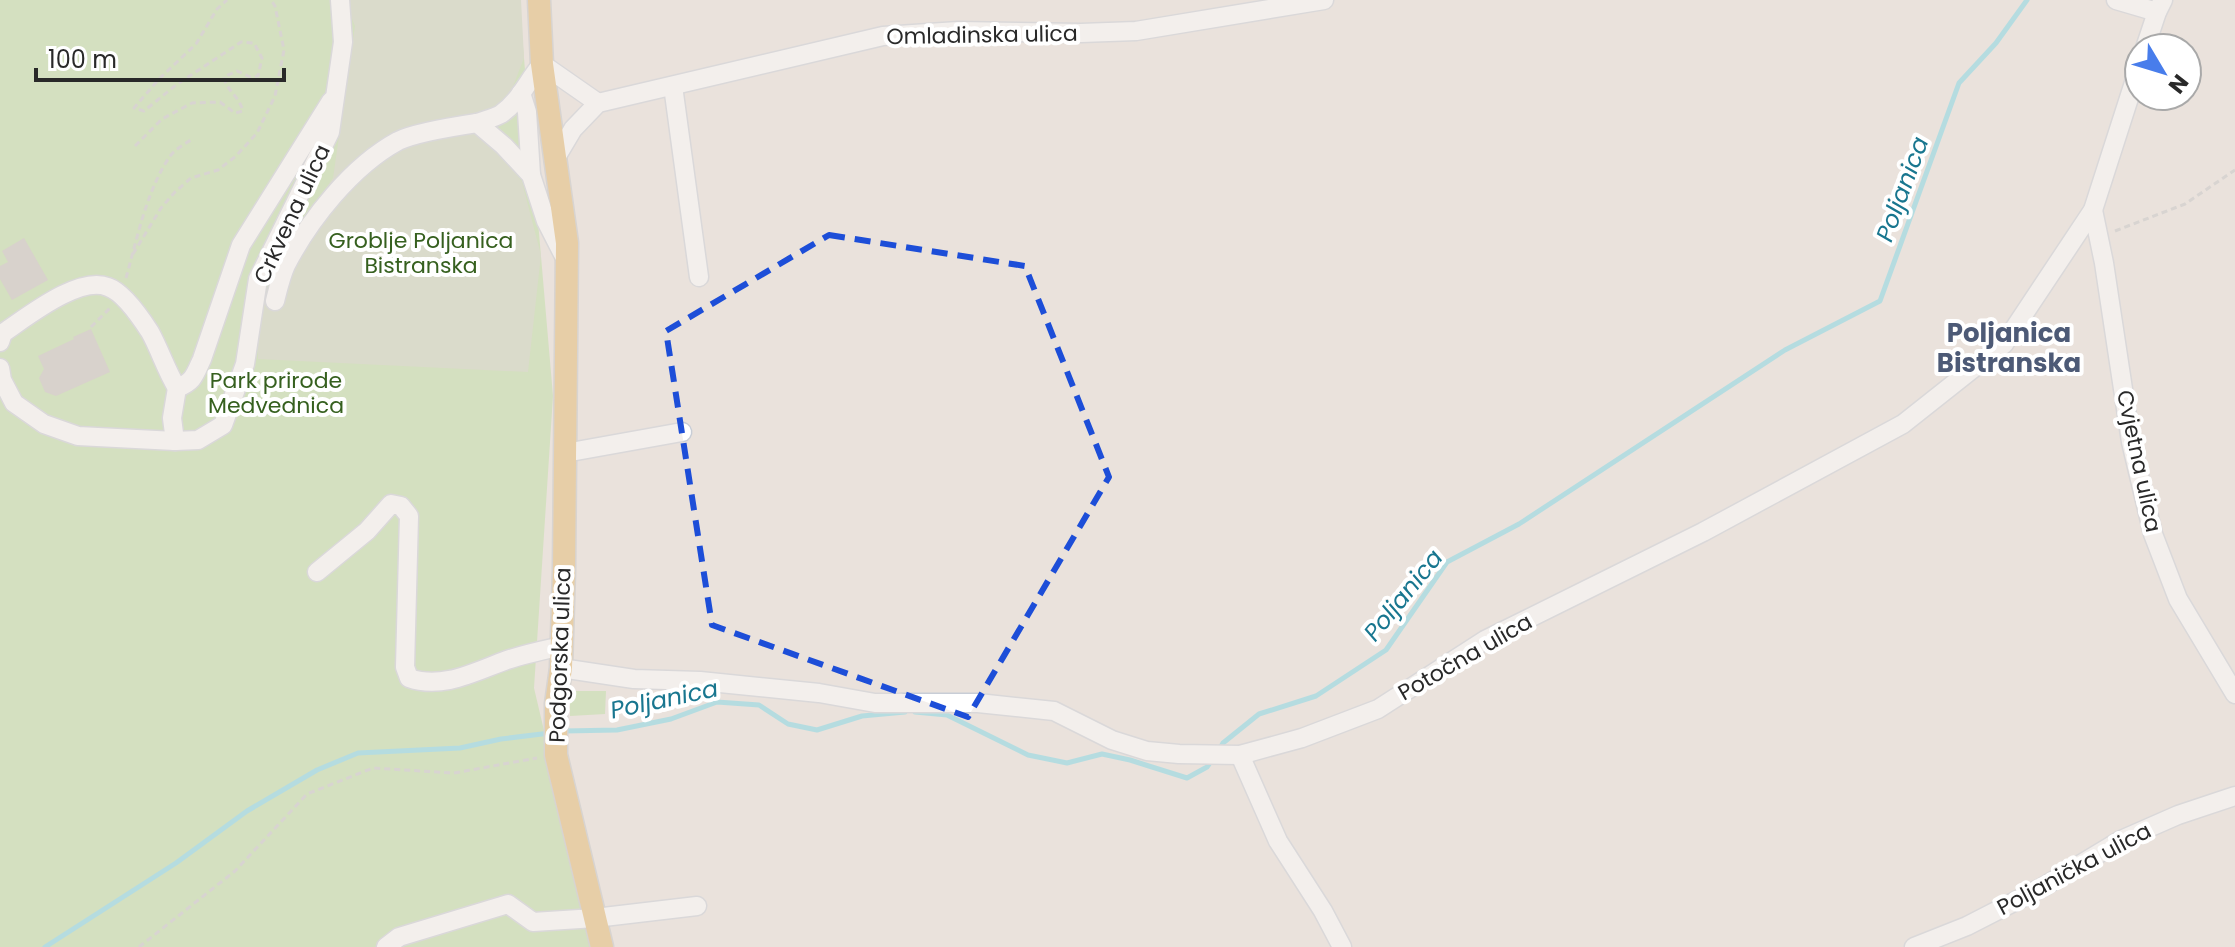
<svg xmlns="http://www.w3.org/2000/svg" width="2235" height="947" font-family="Poppins,sans-serif">
  <rect width="100%" height="100%" fill="#eae2dc"/>
  <!-- green -->
  <g fill="#bbdd9d">
    <path d="M0,0h519l34,396 -19,292 61,259h-595z"/>
    <path d="M570,691h36l-1,23 -35,2z"/>
  </g>
  <!-- cemetery -->
  <path fill="#c8d3b5" d="M344,0h177l3,58 -14,36 -18,17 -7,21 37,50 19,73 -13,117 -270,-13 -1,-32 19,-69 57,-80 22,-152z"/>
  <g fill="none" stroke-linecap="round" stroke-linejoin="round">
    <!-- stream -->
    <g stroke="#77d6e5" stroke-width="5">
      <path d="M915,712l32,3 81,40 39,8 35,-9 28,6 57,18 20,-11 5,-7"/>
      <path d="M564,731l53,-1 54,-11 46,-17 42,3 29,19 29,6 45,-14 43,-4"/>
      <path d="M1220,748l3,-5 36,-29 57,-18 70,-46 61,-88 72,-38 266,-174 95,-49 79,-218 37,-40 31,-43"/>
      <path d="M45,947l131,-84 71,-52 70,-41 41,-17 102,-5 41,-9 49,-6"/>
    </g>
  </g>
  <!-- building -->
  <g fill="#c3beb8">
    <path d="M24,238l24,42 -36,20 -12,-21v-13l8,-4 -6,-11z"/>
    <path d="M91,329l19,43 -54,24 -11,-4 -6,-14 5,-9 -6,-13 36,-17 -1,-2z"/>
  </g>
  <g fill="none" stroke-linecap="round" stroke-linejoin="round">
    <!-- minor casing -->
    <g stroke="#c8cdd6" stroke-width="21">
      <g id="minor">
        <path d="M2116,0l41,12"/>
        <path d="M2145,48l12,-36 6,-12"/>
        <path d="M673,86l26,191"/>
        <path d="M521,93l6,19 4,63"/>
        <path d="M477,123c8,-3 17,-5 24,-9 18,-12 27,-34 41,-50l56,39"/>
        <path d="M554,161l19,-32 25,-26 285,-67 75,-5 123,2 55,-2 188,-31"/>
        <path d="M2093,210l11,53 27,179 22,92 25,65 57,95"/>
        <path d="M275,301c3,-12 6,-25 11,-36 24,-46 66,-99 112,-124 16,-8 59,-15 79,-18l27,23 27,29 15,46 19,37"/>
        <path d="M0,342l3,-9c24,-16 76,-58 105,-46 15,5 33,31 42,45 10,18 16,38 27,56 17,-6 18,-14 25,-29l39,-114 90,-144"/>
        <path d="M0,368l2,12 12,23 30,21 34,12 97,5 23,-1 25,-15 22,-61 13,-85 72,-147 13,-90 -3,-42"/>
        <path d="M175,441l-3,-23 5,-30"/>
        <path d="M565,453l117,-21"/>
        <path d="M317,572l50,-41 24,-27 10,2 8,10 -4,151 4,11c34,12 67,-7 98,-18 18,-6 37,-10 55,-14"/>
        <path d="M561,668l73,11 66,2 119,12 56,10h103l76,8 58,29 35,11 32,3 61,1 62,-17 76,-29 107,-69 218,-108 200,-108 101,-80 89,-134 46,-143"/>
        <path d="M1240,755l38,86 45,70 19,36"/>
        <path d="M386,947l13,-10 109,-33 25,18 62,-4 102,-12"/>
        <path d="M1914,947l53,-21 76,-39 78,-47 57,-25 57,-19"/>
      </g>
    </g>
    <!-- major casing -->
    <g stroke="#c3c3c3" stroke-width="25">
      <path id="major" d="M539,0l3,64 25,179 -3,327 -3,98 -5,36v51l46,192"/>
    </g>
    <!-- path -->
    <g stroke="#c3c3c3" stroke-width="3" stroke-dasharray="6 4" stroke-linecap="butt">
      <path d="M135,146l27,-27 30,-16 28,-1 15,11 8,-2c-5,-17 -16,-19 -19,-34l13,-6 13,6 8,-1 4,-18 -8,-15 -13,-1 -65,43 -32,26 -10,-3 25,-29 37,-35 21,-35 10,-9"/>
      <path d="M2115,231l70,-27 50,-34"/>
      <path d="M133,254l28,-46 14,-16 16,-14 27,-8 18,-14 21,-23 18,-37 9,-46 -9,-44 -4,-6"/>
      <path d="M126,278c11,-39 21,-90 45,-123 5,-6 13,-11 20,-15"/>
      <path d="M91,327l19,-19"/>
      <path d="M139,947l96,-76 72,-77 66,-26 81,5 83,-15"/>
    </g>
    <!-- minor -->
    <use href="#minor" stroke="#fff" stroke-width="18"/>
    <!-- major -->
    <use href="#major" stroke="#e5b767" stroke-width="22"/>
  </g>
  <!-- marked area -->
  <path d="M0 0H2235V947H0ZM829,235l196,31 84,211 -141,240 -256,-92 -46,-294z" fill="#eae2dc" fill-opacity=".55" fill-rule="evenodd"/>
  <path fill="none" stroke="#1d4ed8" stroke-width="6" stroke-dasharray="16 10" stroke-linejoin="round" d="M829,235l196,31 84,211 -141,240 -256,-92 -46,-294z"/>
  <g text-anchor="middle" dominant-baseline="central" stroke-width="8" stroke-linejoin="round" paint-order="stroke">
    <!-- street labels -->
    <g font-size="22" fill="#292929" stroke="#fff">
      <text transform="translate(982 35) rotate(-1)">Omladinska ulica</text>
      <text transform="translate(292 214) rotate(-65)">Crkvena ulica</text>
      <text transform="translate(2139 461) rotate(78)">Cvjetna ulica</text>
      <text transform="translate(560 655) rotate(-88)">Podgorska ulica</text>
      <text transform="translate(1465 657) rotate(-30)">Potočna ulica</text>
      <text transform="translate(2074 869) rotate(-28)">Poljanička ulica</text>
    </g>
    <!-- park labels -->
    <g font-size="22" fill="#36601f" stroke="#fff">
      <text x="421" y="240">Groblje Poljanica<tspan x="421" dy="25">Bistranska</tspan></text>
      <text x="276" y="380">Park prirode<tspan x="276" dy="25">Medvednica</tspan></text>
    </g>
    <!-- water labels -->
    <g font-size="24" font-style="italic" fill="#18768f" stroke="#fff">
      <text transform="translate(1902 189) rotate(-70)">Poljanica</text>
      <text transform="translate(1403 595) rotate(-51)">Poljanica</text>
      <text transform="translate(664 699) rotate(-12)">Poljanica</text>
    </g>
    <!-- quarter labels -->
    <g font-size="26" font-weight="bold" fill="#4d5a76" stroke="#fff">
      <text x="2009" y="333">Poljanica<tspan x="2009" dy="30">Bistranska</tspan></text>
    </g>
  </g>
  <!-- north arrow -->
  <g transform="translate(2163 72) rotate(128)"><circle r="38" fill="#ffffff" stroke="#a9a9a9" stroke-width="2"/>
  <path d="M0-6L14 30L0 20L-14 30Z" fill="#487deb"/>
  <text y="-12" font-size="22" font-weight="bold" text-anchor="middle" fill="#292929">N</text>
  </g>
  <!-- scale -->
  <path d="M36 68v12h248v-12" fill="none" stroke="#292929" stroke-width="4"/>
  <text x="48" y="68" font-size="24" fill="#292929" stroke="#ffffff" stroke-width="6" paint-order="stroke">100 m</text>
</svg>
